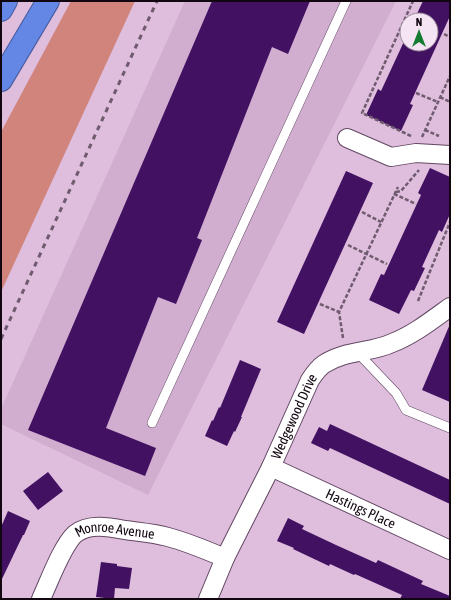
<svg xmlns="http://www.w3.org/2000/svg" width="451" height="600" font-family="'Asap Condensed',sans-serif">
  <rect width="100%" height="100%" fill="#debddd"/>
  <!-- built -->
  <path fill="#d1add0" d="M185,1h211l-248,494 -147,-71v-15z"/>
  <!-- green -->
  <path fill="#d1847b" d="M71,1h64l-134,291v-160z"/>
  <!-- building -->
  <g fill="#421162">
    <path d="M212,1h98l-22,53 -16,-7 -75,191 5,2 -26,64 -18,-7 -52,131 50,20 -11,28 -117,-46z"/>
    <path d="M423,1h27v15l-40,88 3,1 -12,26 -35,-16 12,-26 3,2 26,-56v9h24v-24h-17z"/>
    <path d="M430,168l20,9v37l-8,18 -3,-2 -17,37 3,1 -11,23 -3,-1 -12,24 -30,-14 12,-26 3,1 37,-80 -3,-2z"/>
    <path d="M346,171l27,12 -69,151 -27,-12z"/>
    <path d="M450,324v78l-28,-12z"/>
    <path d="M240,360l21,9 -20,48h1l-7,15 -1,-1 -7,15 -22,-10 7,-16 1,1 6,-14 1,1z"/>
    <path d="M330,424l120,56v24l-120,-56 -2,3 -17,-8 8,-16 8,4z"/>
    <path d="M48,472l15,19 -25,19 -15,-19z"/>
    <path d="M8,511l22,10 -6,14h-1l-22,46v-54z"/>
    <path d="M288,518l16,8 -2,3 34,16 40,18 2,-3 45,21 -2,3 29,12v3h-50l2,-4 -47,-21 -1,1 -24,-11 -1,2 -36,-17 1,-1 -17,-7z"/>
    <path d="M101,562l16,2v2l15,2 -3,21 -14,-1 -1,11 -18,-2z"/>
  </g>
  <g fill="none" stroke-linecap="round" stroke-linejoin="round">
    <!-- service casing -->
    <g stroke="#634863" stroke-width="10">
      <g id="service">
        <path d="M357,352l39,41 6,10 4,7 44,18"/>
        <path d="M152,423l194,-422"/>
      </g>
    </g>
    <!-- minor casing -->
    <g stroke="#634863" stroke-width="20">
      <g id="minor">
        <path d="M347,138l44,19 25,-4 34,2"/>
        <path id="s1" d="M271,467l179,83"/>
        <path id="s2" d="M41,599c8,-17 21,-53 34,-65 14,-11 34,-7 50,-4 14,2 29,3 43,7 19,5 38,13 57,21"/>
        <path id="s3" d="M208,599l17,-41 46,-91 39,-87c4,-6 8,-12 14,-16 21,-14 47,-11 68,-21 21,-8 40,-23 58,-36"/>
      </g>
    </g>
    <!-- motorway casing -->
    <g stroke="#475a9b" stroke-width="24">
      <g id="motorway">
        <path d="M1,10l5,-9"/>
        <path d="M1,80l47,-79"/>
      </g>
    </g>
    <!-- path -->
    <g stroke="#705b6f" stroke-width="2.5" stroke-dasharray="4 2" stroke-linecap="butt">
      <path d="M444,34l6,3"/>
      <path d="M416,93l22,9"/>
      <path d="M440,97l10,5"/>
      <path d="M425,130l14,6"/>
      <path d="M411,136l-49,-23 51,-112"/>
      <path d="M422,137l28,-61"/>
      <path d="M396,192l5,-1 18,-21"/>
      <path d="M394,194l22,10"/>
      <path d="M362,212l19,10"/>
      <path d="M348,245l39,19"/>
      <path d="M418,301l32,-79"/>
      <path d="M320,304l19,8"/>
      <path d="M343,338l-4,-26 59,-125"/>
    </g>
    <!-- service -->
    <use href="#service" stroke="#fff" stroke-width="9"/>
    <!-- minor -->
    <use href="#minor" stroke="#fff" stroke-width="18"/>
    <!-- motorway -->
    <use href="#motorway" stroke="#6487e6" stroke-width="22"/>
    <!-- rail -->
    <path stroke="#6f5a6e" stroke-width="3" stroke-dasharray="5 5" stroke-linecap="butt" d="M1,339l156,-338"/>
  </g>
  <g text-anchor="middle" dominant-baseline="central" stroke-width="4" stroke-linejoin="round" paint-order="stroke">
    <!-- street labels -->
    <g font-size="14" fill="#120711" stroke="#f5e4f4">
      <text stroke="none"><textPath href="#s3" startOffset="202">Wedgewood Drive</textPath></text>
      <text stroke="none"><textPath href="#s1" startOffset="99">Hastings Place</textPath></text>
      <text stroke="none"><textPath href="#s2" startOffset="115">Monroe Avenue</textPath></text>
    </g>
  </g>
  <!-- border -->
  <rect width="451" height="600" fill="none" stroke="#120711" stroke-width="4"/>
  <!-- north arrow -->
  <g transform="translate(419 32)"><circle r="19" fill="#f5e4f4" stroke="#9a8c99"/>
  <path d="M0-3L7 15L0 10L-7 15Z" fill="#147c30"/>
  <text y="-6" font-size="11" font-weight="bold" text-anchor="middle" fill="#120711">N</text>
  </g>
</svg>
